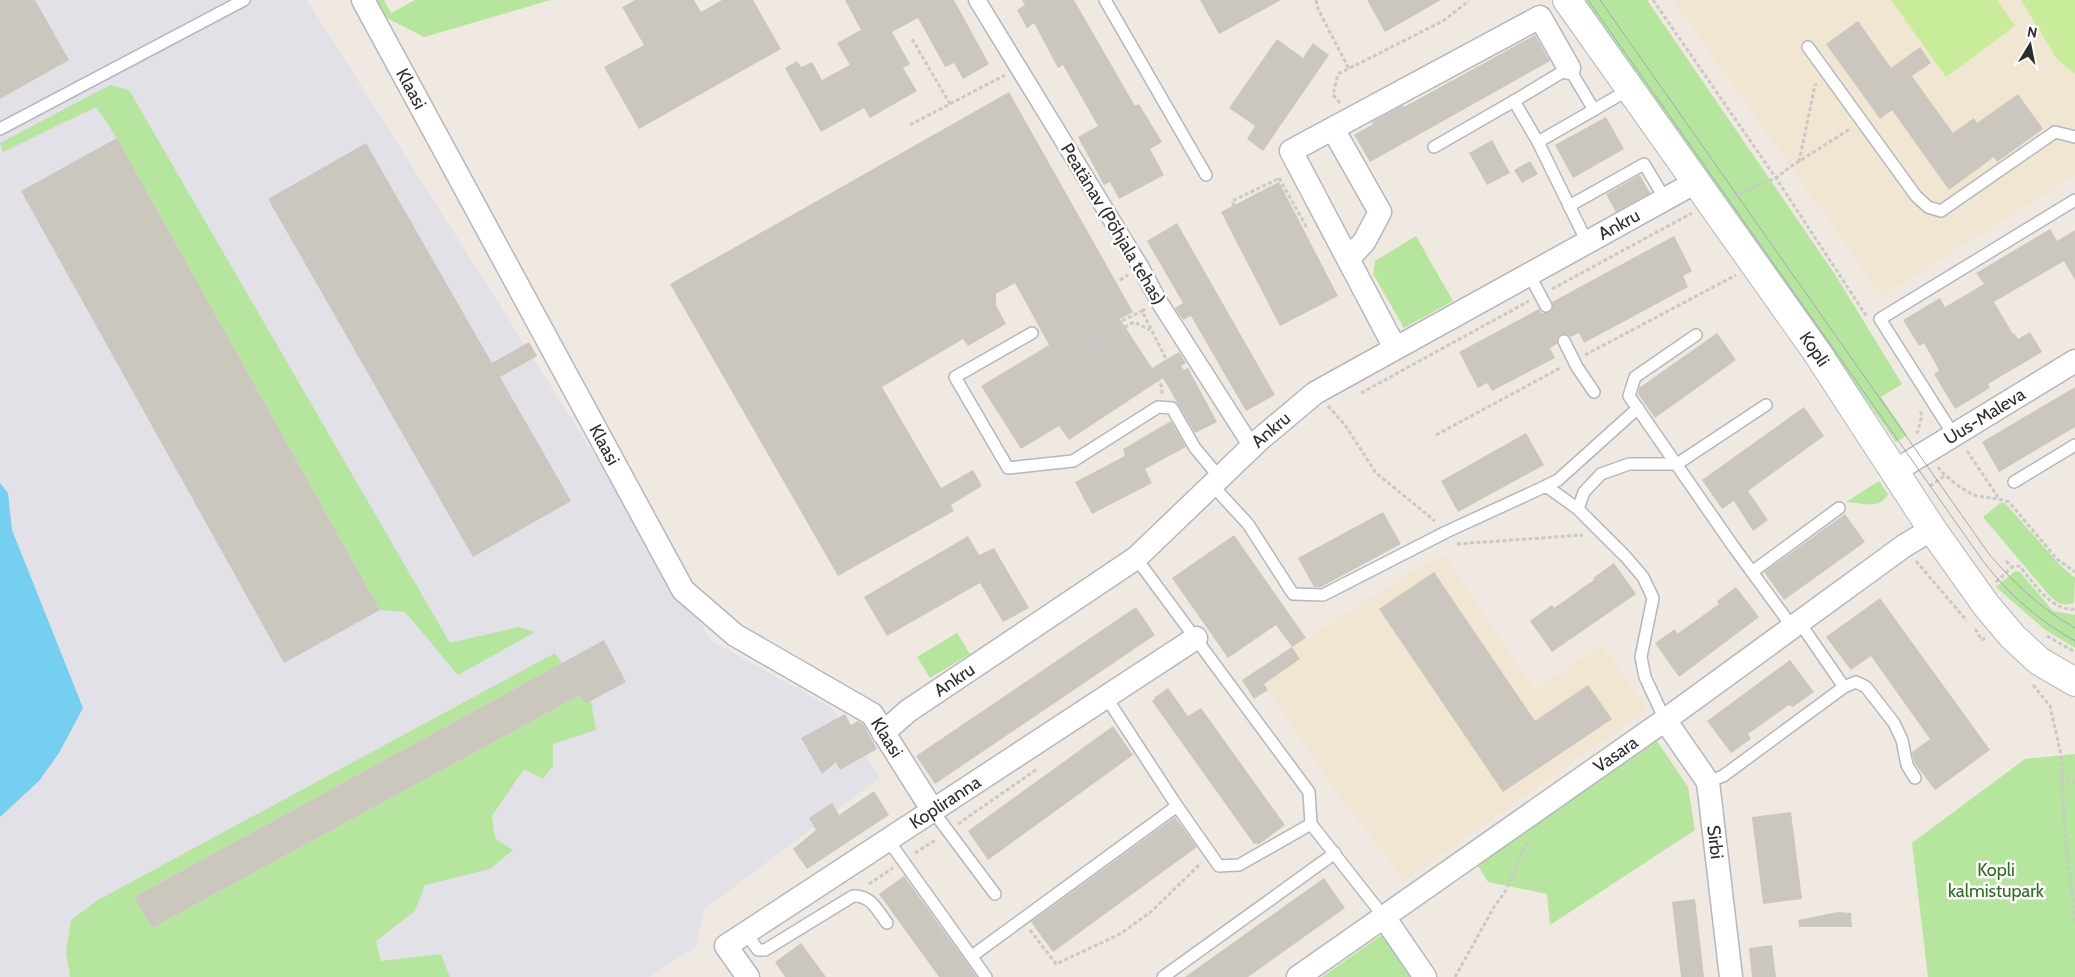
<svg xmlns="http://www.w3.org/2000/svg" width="2075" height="977" font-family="Cabin,sans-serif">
  <rect width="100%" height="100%" fill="#efe9e1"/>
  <!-- industrial -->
  <path fill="#e3e1e8" d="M0,0h307l405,641 120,67 48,70 -176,131 -8,38 -47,30h-649z"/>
  <!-- education -->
  <g fill="#f0e6d1">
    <path d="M1673,0h402v175l-193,121z"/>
    <path d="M1443,554l92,136 66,-45 47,64 -243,171 -68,-87 -81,-122 146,-93z"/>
  </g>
  <!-- green -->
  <g fill="#b6e59e">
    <path d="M374,0h10l7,13 24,-13h136l-127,37 -41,-21z"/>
    <path d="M1583,0h64l189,276 66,108 -21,13 26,38 -11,7z"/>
    <path d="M110,85l19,5 321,553 68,-16 17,5 -77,43 -53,-63 -25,-2 -263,-472 -21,-31 -93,45 -3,-9z"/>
    <path d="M1416,236l37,65 -49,27 -31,-54 2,-13z"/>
    <path d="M1879,481l9,13c-8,16 -27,9 -42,8z"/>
    <path d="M2000,503h5l54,61 16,14 -1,25c-12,4 -17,0 -26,-9l-65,-77z"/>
    <path d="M2015,571l5,1 33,39 22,4v33l-31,-19 -48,-42z"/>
    <path d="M957,633l13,21 -40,24 -13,-21z"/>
    <path d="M555,653l7,10 -428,234 18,31 428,-233 5,9 6,-3 5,29 -43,14v22l-10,13 -19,-10 -32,47 3,22 18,12 -23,19 -65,16 -10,26 -39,30 5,20 60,-7 9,23h-380l-4,-25 5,-32 27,-20z"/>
    <path d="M1657,741l31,46 7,43 -145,95 -3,-31 -59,-12 -11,-18z"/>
    <path d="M2075,754v223h-147l-16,-134 113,-84z"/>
    <path d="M1383,934l31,43h-92z"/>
  </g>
  <!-- pitch -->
  <g fill="#c9ec9a">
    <path d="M1891,0h106l18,26 -69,51z"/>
    <path d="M2021,0h54v74l-18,-15z"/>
  </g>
  <!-- water -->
  <path fill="#75cff0" d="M0,483l8,10 4,37 71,178 -24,45 -20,28 -39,36z"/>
  <!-- building -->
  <g fill="#cbc7bf">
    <path d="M0,0h35l34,60 -69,39z"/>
    <path d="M635,0h59l7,12 21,-12h31l28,49 -142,80 -35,-62 40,-22 -22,-38z"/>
    <path d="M845,0h109l35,64 -26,15 -9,-16 -9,4 -27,-49 -26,14 18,32 -7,4 14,23 -47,27 -6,-10 -43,24 -36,-64 12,-7 4,6 11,-5 10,18 28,-15 -13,-22 24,-13z"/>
    <path d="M1022,0h52l61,106 4,-2 23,38 -12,7 14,26 -45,24 -9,-17 -6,3 -26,-48 20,-11 -35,-61 -5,3 -24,-45 -7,5 -10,-18 8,-5z"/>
    <path d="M1200,0h81l-62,34z"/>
    <path d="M1367,0h74l-56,32z"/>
    <path d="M1858,21l33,47 29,-21 11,16 -19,13 41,57 21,-15 3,5 41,-29 25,35 -46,33 -3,-5 -45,33 -57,-80 -12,9 -54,-75z"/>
    <path d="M1535,35l15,26 -180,101 -16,-27 19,-11 -1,-2 31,-17 1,2z"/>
    <path d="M1277,39l26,19 10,-15 16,12 -66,96 -16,-12 8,-13 -26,-18z"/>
    <path d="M1009,92l124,220 -13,7 32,49 27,-16 7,11 -5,3 3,4 4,-2 29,54 -22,11 -32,-55 -94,62 -10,-14 -38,23 -40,-63 68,-41 -34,-62 -19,11v11l10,19 -38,22 -5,-7 -81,48 59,101 32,-18 9,16 -31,19 3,6 -116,65 -168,-292z"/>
    <path d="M1606,117l18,32 -51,29 -18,-33z"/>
    <path d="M117,138l263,472 -96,53 -263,-472z"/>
    <path d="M1492,140l18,33 -23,12 -18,-32z"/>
    <path d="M366,143l126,220 37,-21 8,14 -37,21 71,124 -98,56 -205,-358z"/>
    <path d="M1530,161l8,13 -16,9 -8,-13z"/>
    <path d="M1640,175l10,18 -34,19 -10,-18z"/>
    <path d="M1279,182l59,114 -58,30 -59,-114z"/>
    <path d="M1177,223l98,172 -29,16 -55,-95 -8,4 -8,-12 8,-5 -36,-62z"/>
    <path d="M2050,229l7,12 18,-11v50l-11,-19 -70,41 19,32 1,-1 4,6 12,-7 12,20 -54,32 2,4 -35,21 -21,-35 5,-4 -15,-27 -5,3 -16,-26 37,-22 5,9 39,-23 -8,-11z"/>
    <path d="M1674,236l18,35 -9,5 5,11 -104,56 -5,-10 -8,4 -3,-2 -7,-1 -3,3 -1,7 -7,4 5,10 -63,33 -5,-8 -9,5 -19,-36 80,-43 3,4h7l4,-6 -1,-5z"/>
    <path d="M1717,333l19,27 -81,58 -17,-24 1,-6z"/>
    <path d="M2075,387v40l-76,45 -17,-30z"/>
    <path d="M1804,407l20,29 -76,55 20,29 -15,11 -19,-30 -12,8 -20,-29z"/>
    <path d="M1171,421l15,26 -41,22 7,14 -60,31 -17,-32 50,-26 -2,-7z"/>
    <path d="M1526,433l18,32 -86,47 -17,-31z"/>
    <path d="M1383,512l18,32 -80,43h-7l-16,-29z"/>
    <path d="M1845,514l20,28 -81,58 -20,-28z"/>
    <path d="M1234,535l72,103 -14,9 -16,-22 -48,33 -56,-80z"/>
    <path d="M968,536l11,19 15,-7 35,60 -26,14 -23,-39 -93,53 -23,-39z"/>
    <path d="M1614,563l22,31 -84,58 -22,-31 22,-16 2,3 41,-29 -2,-1z"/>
    <path d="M1434,572l101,149 53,-36 24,34 -109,73 -124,-183z"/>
    <path d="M1736,587l23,30 -80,60 -24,-34 20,-14 2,5 42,-30 -2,-3z"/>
    <path d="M1880,598l110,152 -55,40 -21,-28 -2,-10 18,-13 -59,-83 -20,14 -25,-33z"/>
    <path d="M1136,607l19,28 -220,149 -19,-28z"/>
    <path d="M604,640l22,42 -41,22 -5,-9 -428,233 -18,-31z"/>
    <path d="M1292,647l8,12 -36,25 4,6 -14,9 -12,-19z"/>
    <path d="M1790,660l24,32 -21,15 -4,-2 -41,29 3,5 -20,14 -24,-32z"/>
    <path d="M1168,688l20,28 13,-8 84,117 -27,20 -1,-2 -3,1 -102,-143 3,-2 -1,-1z"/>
    <path d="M845,714l6,11 7,-4 5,3 14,25 -37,21 -4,-8 -14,12 -21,-36z"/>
    <path d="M1113,726l20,29 -145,105 -20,-29z"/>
    <path d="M874,791l15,24 -82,54 -14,-20 23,-19 -7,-12 23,-15 7,12z"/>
    <path d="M1791,812l11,87 -39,5 -11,-87z"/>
    <path d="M1175,817l22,30 -144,105 -22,-30z"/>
    <path d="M904,876l73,101h-38l-60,-83z"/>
    <path d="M1324,878l21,30 -97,69h-63z"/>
    <path d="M1695,899l9,78h-23l-9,-75z"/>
    <path d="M1838,912l13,1 1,14h-53l-1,-7z"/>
    <path d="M801,943l25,34h-41l-10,-15z"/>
    <path d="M1772,945l4,32h-24l-3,-29z"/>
  </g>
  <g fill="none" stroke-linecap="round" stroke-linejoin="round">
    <!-- service casing -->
    <g stroke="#b4b7c1" stroke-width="14">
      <g id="service">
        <path d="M1105,0l101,175"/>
        <path d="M1808,47l108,149 12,11 13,4 114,-79 20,5"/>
        <path d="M1514,101l55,-33 25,42"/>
        <path d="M0,129l244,-129"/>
        <path d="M1538,142l49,100"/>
        <path d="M1434,147l80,-46 24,41 92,-53"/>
        <path d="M1569,206l75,-42 21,35"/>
        <path d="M1529,274l17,32"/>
        <path d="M1032,333l-77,44 53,91 65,-7 85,-54 14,1 23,40 25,30"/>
        <path d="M1696,335l-61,42 -6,19 104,150 60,82"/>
        <path d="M1564,341l13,26 17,25"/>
        <path d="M1953,434l-73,-115 195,-119"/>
        <path d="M2014,482l61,-37"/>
        <path d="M1212,485l36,39 45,70 30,1 123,-63 100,-46 32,23 47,47 18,21 10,21 -12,59 4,20 20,43"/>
        <path d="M1546,486l12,-6 80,-72"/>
        <path d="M1578,509l6,-17 17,-18 28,-10h48l89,-59"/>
        <path d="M1136,558l173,234 2,32 73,93"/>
        <path d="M1752,572l87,-64"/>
        <path d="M1800,623l44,64 12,-5 10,5 28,36 8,17 5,25 8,13"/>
        <path d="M1106,697l71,109"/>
        <path d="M1708,782l15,-6 121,-89"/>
        <path d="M933,811l62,83"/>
        <path d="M888,840l98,137"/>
        <path d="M746,933l12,17h7l88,-54c18,-1 24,14 34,27"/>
        <path d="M972,956l205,-150 42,60 20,-1 72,-41"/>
        <path d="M1163,977l172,-124"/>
      </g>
    </g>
    <!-- pedestrian casing -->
    <g stroke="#b4b7c1" stroke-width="19">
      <path id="pedestrian" d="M977,0l164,268 17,32 94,147"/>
    </g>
    <!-- minor casing -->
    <g stroke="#b4b7c1" stroke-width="25">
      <g id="minor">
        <path id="s1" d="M363,0l320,590 52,45 137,79 61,97"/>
        <path d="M1333,129l47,83 -16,30 -15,16"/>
        <path d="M1395,348l-104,-197 249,-134 29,51"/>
        <path id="s2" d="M1895,471l180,-110"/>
        <path id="s3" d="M1665,720l43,62 23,195"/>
        <path id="s4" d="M883,733l25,-22 228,-153 123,-118 56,-47 381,-211"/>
        <path d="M1384,917l41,60"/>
        <path id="s5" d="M748,977l-22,-31 470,-308"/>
        <path id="s6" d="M1298,977l367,-257 239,-174 28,-17"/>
      </g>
    </g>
    <!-- tertiary casing -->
    <g stroke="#b4b7c1" stroke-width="30">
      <g id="tertiary">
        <path id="s7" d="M1567,0l249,351 116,178 54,76 27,32 26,24 36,21"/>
      </g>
    </g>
    <!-- path -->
    <g stroke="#c9c9c9" stroke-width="3" stroke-dasharray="4 2.5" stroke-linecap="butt">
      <path d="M1316,0l2,9 31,60"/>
      <path d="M1653,0l123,178 91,139"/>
      <path d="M912,39l38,65"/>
      <path d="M1340,103l-7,-8 5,-21 105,-53 26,-20"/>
      <path d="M910,125l95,-50"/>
      <path d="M1799,162l16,-77 2,-1"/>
      <path d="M1279,178l28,50"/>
      <path d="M1733,196l43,-18 14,-11 60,-38"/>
      <path d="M1234,206l-2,-5 48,-23"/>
      <path d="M1120,280l8,-5"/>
      <path d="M1552,289l140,-76"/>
      <path d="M1145,309l-3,2 26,52 -14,10 8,14v8"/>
      <path d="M1092,343l-2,-3 18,-9 1,-3"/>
      <path d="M1585,355l151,-80"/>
      <path d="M1060,356l49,-29 33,-16"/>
      <path d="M1062,362l72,-40 16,8"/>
      <path d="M1361,393l168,-92"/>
      <path d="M1328,406l17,19 31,48 59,48"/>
      <path d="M1917,434l5,-19 -2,-4"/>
      <path d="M1436,435l126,-68"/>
      <path d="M1967,451l31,46"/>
      <path d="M1938,467c7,10 27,25 39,29 11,2 21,2 32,6l48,57 18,13"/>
      <path d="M1930,486l14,-10"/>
      <path d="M1457,544l126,-9"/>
      <path d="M1916,561l51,60"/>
      <path d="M2006,561l6,6 7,-1c15,16 32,46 56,43"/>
      <path d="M1996,582l16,-15"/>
      <path d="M1975,629l7,11 3,-2"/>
      <path d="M2047,636l28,16"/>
      <path d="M2033,685l17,21 11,49 4,80 10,86"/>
      <path d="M2061,774l14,9"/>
      <path d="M958,824l79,-55"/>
      <path d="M915,853l22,-14"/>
      <path d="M869,884l24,-16"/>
      <path d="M1030,930l26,34 64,-30 32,-23 49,-48"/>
      <path d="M1455,977l39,-70 11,-15 22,-50"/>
    </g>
    <!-- service -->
    <use href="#service" stroke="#fff" stroke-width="11"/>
    <!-- pedestrian -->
    <use href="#pedestrian" stroke="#fff" stroke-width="16"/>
    <!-- minor -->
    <use href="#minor" stroke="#fff" stroke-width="22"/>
    <!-- tertiary -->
    <use href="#tertiary" stroke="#fff" stroke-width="28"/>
    <!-- tram -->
    <g stroke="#a3a6b8" stroke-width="1">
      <path d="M1588,0l395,561c26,34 55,59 92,80"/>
      <path d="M1600,0l389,554c25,29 52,55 86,74"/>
    </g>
  </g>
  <g text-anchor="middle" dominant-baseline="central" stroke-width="5" stroke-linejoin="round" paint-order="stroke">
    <!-- street labels -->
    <g font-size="18" fill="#2e2e2e" stroke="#fff">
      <text stroke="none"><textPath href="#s1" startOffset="101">Klaasi</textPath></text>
      <text transform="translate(1113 224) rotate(59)">Peatänav (Põhjala tehas)</text>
      <text stroke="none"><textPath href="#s4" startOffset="899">Ankru</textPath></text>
      <text stroke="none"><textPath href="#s7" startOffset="428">Kopli</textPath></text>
      <text stroke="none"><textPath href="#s2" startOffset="105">Uus-Maleva</textPath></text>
      <text stroke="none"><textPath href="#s4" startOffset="494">Ankru</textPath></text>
      <text stroke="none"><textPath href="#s1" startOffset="506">Klaasi</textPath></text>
      <text stroke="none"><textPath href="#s4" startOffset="89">Ankru</textPath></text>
      <text stroke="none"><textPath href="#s1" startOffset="926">Klaasi</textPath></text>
      <text stroke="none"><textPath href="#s6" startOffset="388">Vasara</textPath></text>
      <text stroke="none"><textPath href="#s5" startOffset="300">Kopliranna</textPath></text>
      <text stroke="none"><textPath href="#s3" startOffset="136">Sirbi</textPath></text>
    </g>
    <!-- park labels -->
    <g font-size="18" fill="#2c6e1b" stroke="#fff">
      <text x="1996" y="870">Kopli<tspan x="1996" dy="21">kalmistupark</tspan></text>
    </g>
  </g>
  <!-- north arrow -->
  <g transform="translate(2030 45) rotate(10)" stroke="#ffffff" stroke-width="4" paint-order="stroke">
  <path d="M0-4L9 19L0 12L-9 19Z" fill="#2e2e2e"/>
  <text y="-8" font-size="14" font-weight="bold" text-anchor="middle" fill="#2e2e2e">N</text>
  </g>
</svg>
